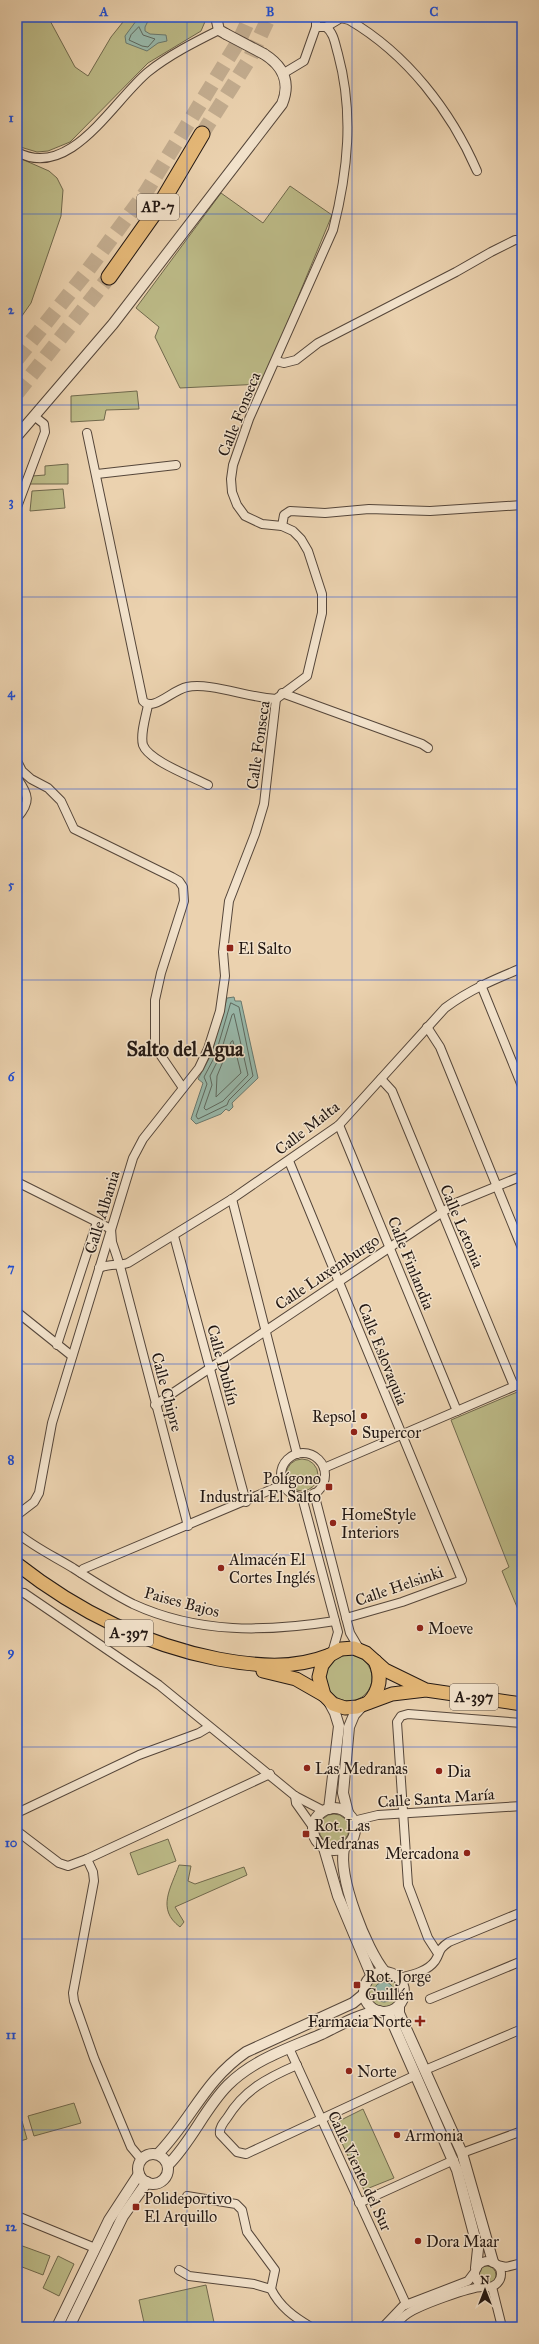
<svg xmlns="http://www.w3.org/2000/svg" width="539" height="2344" font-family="'IM FELL Great Primer',serif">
  <rect width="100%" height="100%" fill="#ebd2af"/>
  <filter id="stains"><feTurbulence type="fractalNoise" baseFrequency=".005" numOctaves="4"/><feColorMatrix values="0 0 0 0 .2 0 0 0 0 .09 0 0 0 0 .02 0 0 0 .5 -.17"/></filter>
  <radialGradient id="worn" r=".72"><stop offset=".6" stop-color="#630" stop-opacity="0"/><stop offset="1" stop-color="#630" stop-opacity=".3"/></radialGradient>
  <!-- green -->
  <g fill="#bcba87" stroke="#70694d">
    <path d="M17,17h31l27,50 13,9 23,-39 16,-20h80l-6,14 -53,32 -78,79 -22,9 -11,1 -20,-6z"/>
    <path d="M17,157l32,14 8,7 6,12 -2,26 -30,87 -14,20z"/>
    <path d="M290,186l42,29 -70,169 -82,4 -25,-51 4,-10 -23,-19 85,-115 42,30z"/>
    <path d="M137,391l2,18 -33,1 -2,10 -33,2v-26z"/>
    <path d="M68,464v20h-38l2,-8 13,-1v-9z"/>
    <path d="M63,489l2,19 -35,3 2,-20z"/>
    <path d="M522,1390v229l-20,-48 7,-4 -58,-147z"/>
    <circle cx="302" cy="1475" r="16"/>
    <circle cx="349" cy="1678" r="23"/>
    <circle cx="334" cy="1829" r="15"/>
    <path d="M168,1839l8,22 -38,14 -8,-22z"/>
    <path d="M179,1865l12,1 -3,15 7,3 49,-17 3,8 -72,32 9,15 -4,5c-24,-18 -9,-39 -1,-62z"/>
    <circle cx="384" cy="1992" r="15"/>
    <path d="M74,2103l7,20 -47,13 -6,-20z"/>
    <path d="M363,2109l31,69 -30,12 -31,-66z"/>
    <path d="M22,2121l5,18 -10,3v-20z"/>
    <path d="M17,2244l33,12 -7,19 -26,-10z"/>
    <path d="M58,2256l16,8 -15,32 -16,-8z"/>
    <circle cx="487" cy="2275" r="9"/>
    <path d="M206,2285l9,42h-70l-6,-27z"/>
  </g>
  <!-- water -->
  <g fill="#98b8aa" stroke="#69786e">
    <path d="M139,17h11l-5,10v4l5,3 16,1 1,6 -9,2 -11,8 -21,-8 -1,-7z"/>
    <path d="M234,997l1,4h6l17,77 -26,25 1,4 -4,4 -3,-2 -5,5 -25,10 -5,-5 12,-36 -5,-4 13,-24 16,-57z"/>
    <circle cx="384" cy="1992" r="10"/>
  </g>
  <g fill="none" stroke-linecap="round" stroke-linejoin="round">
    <!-- shore -->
    <g stroke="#5e685e" stroke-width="1">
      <path d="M139,27l4,8 12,4 -7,8 -6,-1 -13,-6 2,-5z"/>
      <path d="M231,1003l8,4 14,69 -24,24 -2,5 -29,14 -2,-3 11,-32 -3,-7 11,-21z"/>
      <path d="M234,1014l14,61 -25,26 -17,9 -2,-2 8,-23 -2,-9 9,-18 13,-43z"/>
      <path d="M233,1041l8,32 -25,24 1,-21 14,-34z"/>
    </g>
    <!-- motorway-tunnel -->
    <g stroke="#c3ad90" stroke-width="15" stroke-dasharray="15 8" stroke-linecap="butt">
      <path d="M202,134l48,-76 19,-41"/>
      <path d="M17,359l68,-85 61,-82 94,-153 10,-22"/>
      <path d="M17,393l92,-116"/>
    </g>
    <!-- minor casing -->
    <g stroke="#55463a" stroke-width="10">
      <g id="minor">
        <path d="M316,27h10l15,-9 8,2c58,34 102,91 128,151"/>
        <path d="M284,73l20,-12 12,-34v-10"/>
        <path d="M17,152c53,29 96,-51 131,-80 21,-17 47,-30 71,-42"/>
        <path d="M276,361l8,2 12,-3 22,-17 138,-71 35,-20 24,-12h7"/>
        <path d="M87,433l56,268c10,11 29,-11 44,-14 23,-5 62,11 89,12"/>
        <path d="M97,474l79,-9"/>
        <path d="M17,507l28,-75 -1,-8 -10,-8"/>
        <path d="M282,526l2,-11 6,-4 35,2 44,-4 61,2 92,-6"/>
        <path d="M282,693l140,51 6,4"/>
        <path d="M148,705c-2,11 -8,29 -5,40 6,16 50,32 65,40"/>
        <path d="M17,761l5,10 9,8 17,9 13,13 13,28 98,48 7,4 4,6 1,14 -23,72 -6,27v47l28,41"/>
        <path d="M17,778c12,17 14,24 0,40"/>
        <path d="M481,985l41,101"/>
        <path d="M427,1027l13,20 82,201"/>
        <path d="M381,1079l11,12 122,295"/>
        <path d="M339,1125l118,286"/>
        <path d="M289,1161l173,419 -60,22 -56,16"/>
        <path d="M17,1182l94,47 1,13 8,24 68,260"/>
        <path d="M232,1199l65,255"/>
        <path d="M174,1236l72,266"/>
        <path d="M99,1268c11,-5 19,-2 29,-5l104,-64 107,-74 106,-117c24,-18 50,-29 77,-40"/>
        <path d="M17,1312l55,44"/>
        <path d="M57,1345l40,-123"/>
        <path d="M155,1405l301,-202 66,-27"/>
        <circle cx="303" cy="1475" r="22"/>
        <path d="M324,1468l198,-85"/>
        <path d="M314,1493l36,140 10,17"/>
        <path d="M302,1497l36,135 -6,21"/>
        <path d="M17,1515l17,-13 5,-9 13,-70 81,-265 10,-19 56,-71 9,-19 12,-38 5,-35 -2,-24 6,-51 26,-67 9,-30 12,-105 31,-23 15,-63v-19l-14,-43 -7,-12 -8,-8 -11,-5 -20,-2 -17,-8 -8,-11 -5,-13 -1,-13 2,-14 16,-46 84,-189c15,-59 21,-117 5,-176 -3,-10 -4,-21 -12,-27"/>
        <path d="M17,1533c17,14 38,24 56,35 20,13 40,26 60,36 65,30 133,28 202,17"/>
        <path d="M81,1573l2,-4 199,-84"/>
        <path d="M17,1592l7,1 135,92 136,111 29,15"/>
        <path d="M295,1796l1,7 17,24"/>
        <path d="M17,1813l122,-58 60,-22 10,-6"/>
        <path d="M353,1821l25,-6 144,-9"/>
        <path d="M17,1831l42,32 9,3 19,-7"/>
        <path d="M437,1952l-9,-14 -20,-53 -11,-163 4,-6 7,-2 114,9"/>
        <path d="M399,1978c12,-3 28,-6 36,-17 6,-9 2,-11 14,-19l73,-30"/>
        <path d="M430,1999l92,-38"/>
        <path d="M289,2048l117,256"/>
        <path d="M297,2065c-30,13 -53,25 -70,53 -4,5 -8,10 -7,16l17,18 9,2 170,-79"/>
        <path d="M425,2070l97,-41"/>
        <path d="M462,2153l60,-22"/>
        <path d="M141,2159l-10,-12 -37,-89 -20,-57 -1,-8 21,-112 -1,-9 -6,-13 183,-85"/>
        <path d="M187,2196l49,8 6,6 5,22 28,38 -4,19"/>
        <path d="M359,2203l95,-43"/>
        <path d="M17,2216l78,32"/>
        <circle cx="488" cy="2274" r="13"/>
        <path d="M497,2265l9,2 16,-4"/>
        <path d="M179,2270l10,6 65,8 17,5c9,18 23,28 40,38"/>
        <path d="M492,2287l10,40"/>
        <path d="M383,2327l20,-21 65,-25 6,-8"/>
        <path d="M394,2327c4,-5 8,-10 13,-13 11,-8 65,-28 77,-27"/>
      </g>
    </g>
    <!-- tertiary casing -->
    <g stroke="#55463a" stroke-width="12">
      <g id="tertiary">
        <path d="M216,17l3,13 7,4"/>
        <path d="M17,436l96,-112 169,-220c9,-22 1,-38 -18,-50"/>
        <path d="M328,1700l7,13 4,13 -10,83"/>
        <circle cx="334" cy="1829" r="21"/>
        <path d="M348,1813l-5,-20 6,-66 5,-12 9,-10"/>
        <path d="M324,1848l14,48 34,81"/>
        <path d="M344,1848c-6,30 22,101 41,124"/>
        <circle cx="384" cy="1992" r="20"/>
        <path d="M399,2006v7l63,140 31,109"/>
        <path d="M383,2012l7,5 67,153 21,79 -2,19"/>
        <path d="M158,2154c34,-35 46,-73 88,-102l107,-49 11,-9"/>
        <circle cx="153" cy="2169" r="15"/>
        <path d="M168,2165c24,-24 37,-57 60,-80 26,-26 62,-37 94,-51 18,-9 37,-20 57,-23"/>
        <path d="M57,2327l52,-107 30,-46"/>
        <path d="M69,2327l54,-111 24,-34"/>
      </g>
    </g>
    <!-- primary casing -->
    <g stroke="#231813" stroke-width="15">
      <g id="primary">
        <path d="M17,1564c60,47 125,80 201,95 39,7 74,11 112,-4"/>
        <path d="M263,1671l33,8 28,16"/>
        <path d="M426,1690l-34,4 -35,13 -12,1 -12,-4 -9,-9 -5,-18 3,-12 8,-10 11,-6 13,-1 12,5 19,17 41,20 96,14"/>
        <path d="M369,1702c11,-12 13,-26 6,-41"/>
      </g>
    </g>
    <!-- motorway casing -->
    <g stroke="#231813" stroke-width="17">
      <path id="motorway" d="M109,277l51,-72 42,-71"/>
    </g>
    <!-- minor -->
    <use href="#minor" stroke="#f2e2cb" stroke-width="8"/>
    <!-- tertiary -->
    <use href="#tertiary" stroke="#f2e2cb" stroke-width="10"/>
    <!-- primary -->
    <use href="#primary" stroke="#e6b978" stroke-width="13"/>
    <!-- motorway -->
    <use href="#motorway" stroke="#e6b978" stroke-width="15"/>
    <!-- tertiary-bridge casing -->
    <g stroke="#55463a" stroke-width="12" stroke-linecap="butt">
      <path id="tertiary-bridge" d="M226,34l38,20"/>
    </g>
    <!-- tertiary-bridge -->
    <use href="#tertiary-bridge" stroke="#f2e2cb" stroke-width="10"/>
  </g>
  <!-- grid -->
  <path fill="none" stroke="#1d4ed8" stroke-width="1" stroke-opacity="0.55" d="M187,17v2310M352,17v2310M17,214h505M17,405h505M17,597h505M17,789h505M17,980h505M17,1172h505M17,1364h505M17,1555h505M17,1747h505M17,1939h505M17,2130h505"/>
  <!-- markers -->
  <g fill="#8f2418" stroke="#f2e2cb" stroke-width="1.5">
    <rect x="226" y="944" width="8" height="8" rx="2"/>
    <circle cx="364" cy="1416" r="4"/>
    <circle cx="354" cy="1432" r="4"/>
    <rect x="325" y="1483" width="8" height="8" rx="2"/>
    <circle cx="333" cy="1523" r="4"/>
    <circle cx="221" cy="1568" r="4"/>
    <circle cx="420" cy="1628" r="4"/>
    <circle cx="307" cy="1768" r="4"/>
    <circle cx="439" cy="1771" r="4"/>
    <rect x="302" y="1830" width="8" height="8" rx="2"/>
    <circle cx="467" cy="1853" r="4"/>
    <rect x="353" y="1981" width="8" height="8" rx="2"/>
    <path d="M418 2015h4v4h4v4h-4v4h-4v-4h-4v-4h4z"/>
    <circle cx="349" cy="2071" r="4"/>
    <circle cx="397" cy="2135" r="4"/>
    <rect x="132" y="2203" width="8" height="8" rx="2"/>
    <circle cx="418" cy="2241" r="4"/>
  </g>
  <g text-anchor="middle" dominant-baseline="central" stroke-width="3" stroke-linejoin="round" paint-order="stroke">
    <!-- shield labels -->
    <g fill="#f2e2cb" stroke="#61554a" stroke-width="1">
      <rect x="137" y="194" width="42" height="26" rx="3"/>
      <rect x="105" y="1620" width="48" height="26" rx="3"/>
      <rect x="450" y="1684" width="48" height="26" rx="3"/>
    </g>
    <g font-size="15" font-weight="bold" fill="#231813">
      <text x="158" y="207">AP-7</text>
      <text x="129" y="1633">A-397</text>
      <text x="474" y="1697">A-397</text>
    </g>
    <!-- street labels -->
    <g font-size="16" fill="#231813" stroke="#f2e2cb">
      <text transform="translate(239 414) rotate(-68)">Calle Fonseca</text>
      <text transform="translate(258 745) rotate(-82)">Calle Fonseca</text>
      <text transform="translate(307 1128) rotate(-38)">Calle Malta</text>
      <text transform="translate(102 1212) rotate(-73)">Calle Albania</text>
      <text transform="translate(462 1226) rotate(67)">Calle Letonia</text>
      <text transform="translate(411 1263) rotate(68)">Calle Finlandia</text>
      <text transform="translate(327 1272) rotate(-34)">Calle Luxemburgo</text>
      <text transform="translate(383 1354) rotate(68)">Calle Eslovaquia</text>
      <text transform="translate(223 1365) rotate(75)">Calle Dublín</text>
      <text transform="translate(167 1392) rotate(75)">Calle Chipre</text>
      <text transform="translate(399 1586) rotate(-19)">Calle Helsinki</text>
      <text transform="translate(182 1602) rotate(15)">Paises Bajos</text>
      <text transform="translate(436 1798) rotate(-4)">Calle Santa María</text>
      <text transform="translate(360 2171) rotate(65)">Calle Viento del Sur</text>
    </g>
    <!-- poi labels -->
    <g font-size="16" fill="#231813" stroke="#f2e2cb" text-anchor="start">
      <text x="238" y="948">El Salto</text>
      <text x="356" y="1416" text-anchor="end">Repsol</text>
      <text x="362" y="1432">Supercor</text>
      <text x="321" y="1478" text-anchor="end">Polígono<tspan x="321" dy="18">Industrial El Salto</tspan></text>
      <text x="341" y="1514">HomeStyle<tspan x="341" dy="18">Interiors</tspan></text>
      <text x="229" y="1559">Almacén El<tspan x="229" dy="18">Cortes Inglés</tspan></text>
      <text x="428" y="1628">Moeve</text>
      <text x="315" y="1768">Las Medranas</text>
      <text x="447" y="1771">Dia</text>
      <text x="314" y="1825">Rot. Las<tspan x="314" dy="18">Medranas</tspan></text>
      <text x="459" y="1853" text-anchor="end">Mercadona</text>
      <text x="365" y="1976">Rot. Jorge<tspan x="365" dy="18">Guillén</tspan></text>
      <text x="412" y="2021" text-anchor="end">Farmacia Norte</text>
      <text x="357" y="2071">Norte</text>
      <text x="405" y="2135">Armonia</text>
      <text x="144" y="2198">Polideportivo<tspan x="144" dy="18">El Arquillo</tspan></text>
      <text x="426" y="2241">Dora Maar</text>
    </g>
    <!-- district labels -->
    <g font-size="20" font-weight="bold" fill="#231813" stroke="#f2e2cb">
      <text x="185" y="1049">Salto del Agua</text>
    </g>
  </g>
  <!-- margin -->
  <rect width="539" height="2344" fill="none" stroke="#ebd2af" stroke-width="44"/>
  <!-- north arrow -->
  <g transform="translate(485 2290)" stroke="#f2e2cb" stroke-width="3" paint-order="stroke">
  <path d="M0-3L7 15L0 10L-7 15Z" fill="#231813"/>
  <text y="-6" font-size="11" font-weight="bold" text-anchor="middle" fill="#231813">N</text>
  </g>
  <rect x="22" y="22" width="495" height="2300" fill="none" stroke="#1d4ed8" stroke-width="1.5"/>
  <g font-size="13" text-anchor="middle" font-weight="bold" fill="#1d4ed8">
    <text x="104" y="16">A</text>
    <text x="270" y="16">B</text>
    <text x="434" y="16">C</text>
    <text x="11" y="122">1</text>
    <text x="11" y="314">2</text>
    <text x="11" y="506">3</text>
    <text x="11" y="697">4</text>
    <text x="11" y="889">5</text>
    <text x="11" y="1081">6</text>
    <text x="11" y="1272">7</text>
    <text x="11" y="1464">8</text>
    <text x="11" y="1656">9</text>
    <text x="11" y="1847">10</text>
    <text x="11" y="2039">11</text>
    <text x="11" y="2231">12</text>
  </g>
  <rect width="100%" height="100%" filter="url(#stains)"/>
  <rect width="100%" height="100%" fill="url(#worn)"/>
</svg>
